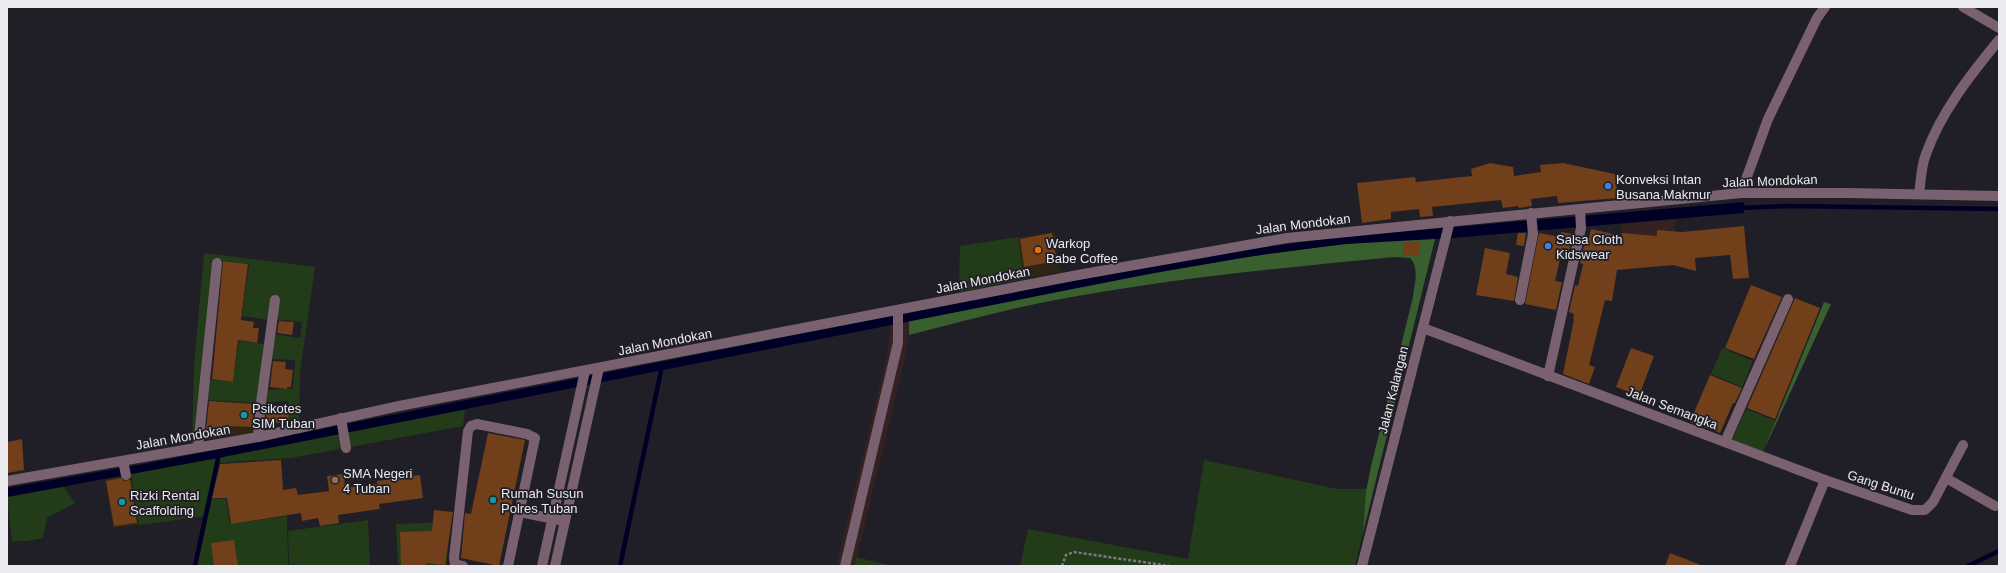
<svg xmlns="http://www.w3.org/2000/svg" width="2006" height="573" font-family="Arial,sans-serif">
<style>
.commercial{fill:#2e2515}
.industrial{fill:#342121}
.green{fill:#223c1a;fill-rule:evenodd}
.forest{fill:#3a5f2f}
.water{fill:#000027}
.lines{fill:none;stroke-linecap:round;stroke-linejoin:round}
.stream{stroke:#000027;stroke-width:4.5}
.building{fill:#713f1a}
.path{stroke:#7b7a80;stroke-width:2.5;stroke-dasharray:3 2;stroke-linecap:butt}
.minor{stroke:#7a6170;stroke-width:10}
.shop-dot{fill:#3f7fe0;stroke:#201e26;stroke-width:1.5}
.food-dot{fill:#e8710a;stroke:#201e26;stroke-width:1.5}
.culture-dot{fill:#0f9aa8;stroke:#201e26;stroke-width:1.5}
.education-dot{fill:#8d6e63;stroke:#201e26;stroke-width:1.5}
.labels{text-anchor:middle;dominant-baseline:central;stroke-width:3.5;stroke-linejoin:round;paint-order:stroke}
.poi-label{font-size:13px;fill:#ebeaef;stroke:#201e26;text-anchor:start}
.street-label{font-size:13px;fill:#ebeaef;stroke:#201e26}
</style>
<rect width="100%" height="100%" fill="#201e26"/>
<g class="commercial">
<path d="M1055,232l6,40 -37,7 -6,-42z"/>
<path d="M231,402l27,1 -2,29 -27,5z"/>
<path d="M131,474l8,51 -26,3 -8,-49z"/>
</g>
<g class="industrial">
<path d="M1676,219l-4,46 -54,5 4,-46z"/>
<path d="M909,320l-1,19 -2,15 -49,203 35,9h-56l52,-215 2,-27z"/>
</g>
<g class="green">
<path d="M1018,237l6,42 -65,13 1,-46z"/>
<path d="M204,253l111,14 -15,106 -1,50 -9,2 -2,-24 -25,2 -57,-3 -5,42 -9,2 2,-77zM220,260l29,4 -7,52 27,4 -4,24 -26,-3 -6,41 -25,-3zM276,319l26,3 -2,16 -27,-4zM271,359l24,1 -2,28 -27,2z"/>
<path d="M1722,348l31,13 -11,26 -31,-13z"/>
<path d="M1746,409l30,12 -13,31 -31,-12z"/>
<path d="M465,410l-2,16 -172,32 -74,5 -7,35 16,1 4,25 57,-8 1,50h-92l10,-50 -67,9 -8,-51z"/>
<path d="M1204,460l133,29h30l-4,44 -8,33h-335l8,-37 160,30z"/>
<path d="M64,487l11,16 -28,15 -4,20 -16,3h-15l-5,-44z"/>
<path d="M368,520l2,46h-81l-1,-35z"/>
<path d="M451,522l-5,44h-48l-2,-42z"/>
<path d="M856,557l36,9h-38z"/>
</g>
<g class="forest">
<path d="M1435,239l-72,294 3,-41 5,-26 42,-169c1,-12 7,-29 -3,-39l-16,-1c-115,11 -230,22 -344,44 -47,9 -94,22 -141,34v-15c95,-19 190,-38 286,-54 79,-14 159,-26 240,-27z"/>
<path d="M1824,302l7,2 -68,148z"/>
</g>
<path class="water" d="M1744,202v11l-292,25 -107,6 -92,12 -99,17 -936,185 -211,39v-9l142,-25 838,-166 230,-43 121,-17z"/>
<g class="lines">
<g class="stream">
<path d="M1739,208l50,-2 210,3"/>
<path d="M195,566l24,-112"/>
<path d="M620,566l42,-200"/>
<path d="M1968,566l31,-15"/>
</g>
</g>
<g class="building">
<path d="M1490,163l23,4 1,9 27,-4 -1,-7 23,-2 52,11 3,24 -60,5 -1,-7 -26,3 1,7 -13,2 -1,-2 -15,2 -2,-8 -69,7 1,9 -13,1 -1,-8 -28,3v7l-29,4 -5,-40 58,-6 1,5 56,-6 -1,-7z"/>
<path d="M1744,226l5,52 -16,1 -3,-24 -35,3 1,13 -23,-6 -56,5 -5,31 -7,-1 -16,65 6,2 -6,17 -26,-10 11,-55h-1l1,-5 -5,-2 6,-27 3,1 5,-22 -3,-1 6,-26 3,1 2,-9 31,7v-3l35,3v-6l25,2z"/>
<path d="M1561,232l12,2 -6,26 -7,-1 -5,22 7,1 -6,28 -31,-6 14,-71 21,4z"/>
<path d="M1052,233l5,28 -33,6 -4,-28z"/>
<path d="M1518,233h8l-2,13 -8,-1z"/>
<rect x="1403" y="242" width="17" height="14"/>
<path d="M1485,248l25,5 -4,21 12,3 -4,24 -38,-6z"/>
<path d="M223,261l25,3 -7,56 13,2 -1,6h6l-2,15 -19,-3 -5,42 -21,-3z"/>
<path d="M1751,285l31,12 -28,62 -29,-11z"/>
<path d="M1795,298l25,10 -45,111 -28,-11z"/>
<path d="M279,321l15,1 -2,13 -15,-2z"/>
<path d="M1631,348l23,8 -15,40 -23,-9z"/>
<path d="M273,361l13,1 -1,7 8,1 -2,17h-4v2l-17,-2z"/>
<path d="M1710,375l32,13 -7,15h-2l-13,30 -30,-11z"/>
<path d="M209,401l45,3 -2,23 -23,-1 -1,9 -23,4z"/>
<path d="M267,405l21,1 1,17h-15v4l-9,1z"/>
<path d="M488,433l37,7 -26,126 -38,-8 4,-45 6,1z"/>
<path d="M22,439l2,31 -17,3v-31z"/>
<path d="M281,460l2,30 13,-2 2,7 31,-4 -2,-15 17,-2 1,14 32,-4v-3l43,-6 3,23 -44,6 1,5 -42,6 1,8 -19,3 -2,-8 -16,3 -1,-8 -70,11 -4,-26h-15l8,-34z"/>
<path d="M121,478l3,3 6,-1 7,43 -23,3 -8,-45z"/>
<path d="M434,510l19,2 -8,53 -19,-2v3h-25l-1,-34 32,-1z"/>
<path d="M234,540l4,26h-24l-3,-23z"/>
<path d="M1670,553l31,12v1h-36z"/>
</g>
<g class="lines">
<path class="path" d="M1062,566l4,-11 8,-3 96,14"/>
<g class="minor">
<path d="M1963,7l36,21"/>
<path d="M1741,193l27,-74 49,-101 8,-11"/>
<path d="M1919,194c2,-13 2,-28 7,-40 15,-42 45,-80 73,-114"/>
<path d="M1520,300l13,-66 -2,-21"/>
<path d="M1423,328l402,152 -35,86"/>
<path d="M1548,376l33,-148 -1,-19"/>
<path d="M341,418l5,30"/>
<path d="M258,437l3,-34 14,-103"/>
<path d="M1725,442l63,-143"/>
<path d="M198,447l19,-184"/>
<path d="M123,461l3,14"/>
<path d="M1946,478l49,28"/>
<path d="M1825,480l87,30h13l8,-8 30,-57"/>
<path d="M7,481l251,-44 141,-31 679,-131 209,-37 454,-45h106l152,3"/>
<path d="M520,512l39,8"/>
<path d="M463,566l-8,-2 -1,-6 14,-127 3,-5 6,-2 50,10 8,4 -27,128"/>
<path d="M542,566l43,-195"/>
<path d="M555,566l44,-198"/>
<path d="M845,566l53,-223v-33"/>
<path d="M1362,566l88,-345"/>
</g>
</g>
<g class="shop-dot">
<circle cx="1608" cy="186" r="4"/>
<circle cx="1548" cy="246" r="4"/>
</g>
<circle class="food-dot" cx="1038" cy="250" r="4"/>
<g class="culture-dot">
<circle cx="244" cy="415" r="4"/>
<circle cx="493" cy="500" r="4"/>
<circle cx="122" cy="502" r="4"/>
</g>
<circle class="education-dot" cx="335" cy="480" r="4"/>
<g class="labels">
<g class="poi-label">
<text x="1616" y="179">Konveksi Intan<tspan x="1616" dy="15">Busana Makmur</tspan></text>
<text x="1556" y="239">Salsa Cloth<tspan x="1556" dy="15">Kidswear</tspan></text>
<text x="1046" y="243">Warkop<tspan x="1046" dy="15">Babe Coffee</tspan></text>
<text x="252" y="408">Psikotes<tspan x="252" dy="15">SIM Tuban</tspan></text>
<text x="343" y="473">SMA Negeri<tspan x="343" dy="15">4 Tuban</tspan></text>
<text x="501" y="493">Rumah Susun<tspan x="501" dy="15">Polres Tuban</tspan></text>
<text x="130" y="495">Rizki Rental<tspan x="130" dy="15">Scaffolding</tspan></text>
</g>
<g class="street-label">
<text transform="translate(1770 181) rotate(-2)">Jalan Mondokan</text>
<text transform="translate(1303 224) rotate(-7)">Jalan Mondokan</text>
<text transform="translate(983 280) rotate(-11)">Jalan Mondokan</text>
<text transform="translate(665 342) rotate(-11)">Jalan Mondokan</text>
<text transform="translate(1393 390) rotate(-76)">Jalan Kalangan</text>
<text transform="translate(1672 408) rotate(21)">Jalan Semangka</text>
<text transform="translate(183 437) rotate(-10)">Jalan Mondokan</text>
<text transform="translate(1881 485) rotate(18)">Gang Buntu</text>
</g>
</g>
<rect width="2006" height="573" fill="none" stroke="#ebeaef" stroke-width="16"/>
</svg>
